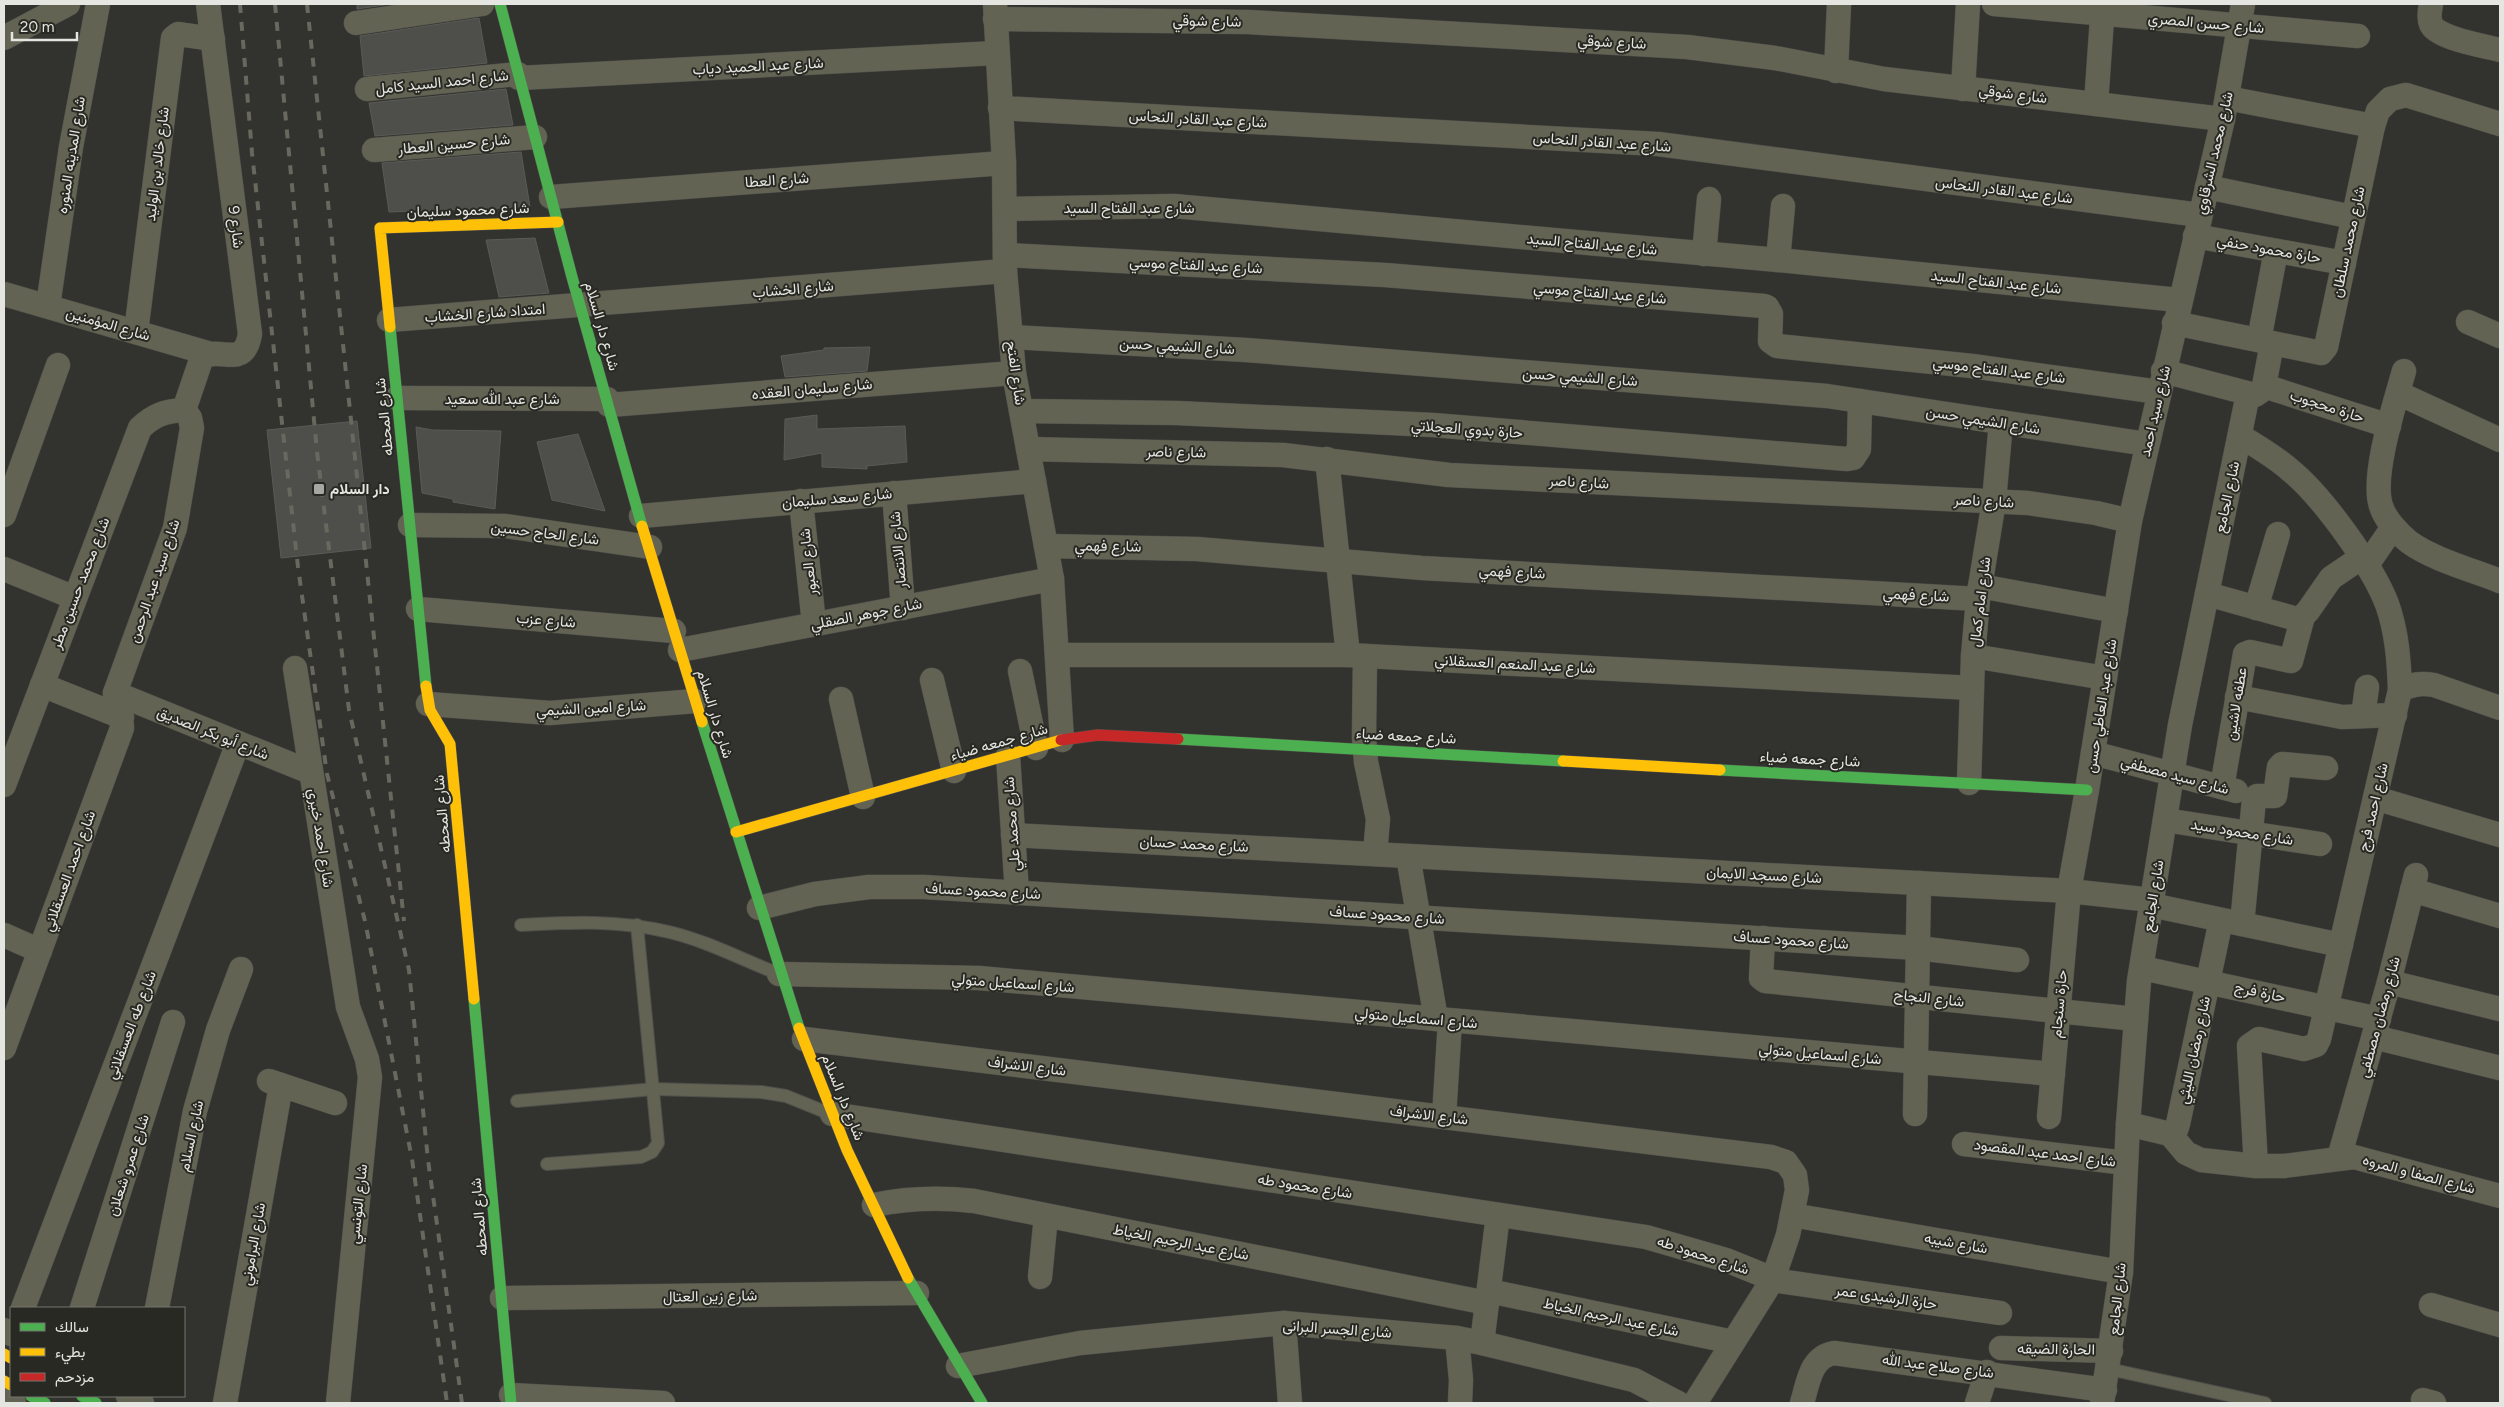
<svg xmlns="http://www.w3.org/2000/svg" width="2504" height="1407" font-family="Figtree,Vazirmatn,sans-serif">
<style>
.building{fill:#4e4e4b;stroke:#5a5a56}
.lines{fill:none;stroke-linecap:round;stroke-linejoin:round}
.lane-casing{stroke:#4e4e4b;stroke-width:14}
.street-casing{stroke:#4e4e4b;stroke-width:25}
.fast-casing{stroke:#4e4e4b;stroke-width:12}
.slow-casing{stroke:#4e4e4b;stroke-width:12}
.jam-casing{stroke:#4e4e4b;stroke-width:12}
.lane{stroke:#636353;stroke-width:12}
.street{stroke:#636353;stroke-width:24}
.fast{stroke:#4caf50;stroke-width:11}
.slow{stroke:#ffc107;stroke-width:11}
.jam{stroke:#c62828;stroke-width:11}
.rail{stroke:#69685e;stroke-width:4;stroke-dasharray:9 9;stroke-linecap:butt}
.poi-dot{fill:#a6a6a2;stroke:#292923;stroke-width:2}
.labels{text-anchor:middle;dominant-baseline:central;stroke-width:4;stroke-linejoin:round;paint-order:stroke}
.street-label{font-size:15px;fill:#e5e5e1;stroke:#292923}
.poi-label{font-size:15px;font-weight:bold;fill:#e5e5e1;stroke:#292923;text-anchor:start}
</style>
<rect width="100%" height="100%" fill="#32322e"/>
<g class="building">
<path d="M357,4h34l-34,5z"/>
<path d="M479,18l8,45 -123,13 -4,-40z"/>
<path d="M506,89l7,36 -138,11 -6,-33z"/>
<path d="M521,152l9,55 -141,5 -7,-49z"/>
<path d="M535,238l14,55 -50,4 -13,-57z"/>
<path d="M870,347l-3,24 -82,6 -4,-21 43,-6v-2z"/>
<path d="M817,415v14l88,-3 2,36 -40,4v3l-45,-2v-14l-38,7 1,-41z"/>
<path d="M357,421l14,127 -90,10 -14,-128z"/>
<path d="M416,427l16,3 69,1 -6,78 -42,-7v-3l-31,-6z"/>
<path d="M578,434l27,77 -53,-11 -15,-58z"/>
</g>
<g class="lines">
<g class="lane-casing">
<g id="lane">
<path d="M521,925c51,-3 97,-5 148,7 38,9 74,28 110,42"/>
<path d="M517,1101l137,-12 107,3 25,4 42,17"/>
<path d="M547,1164l94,-7 11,-5 6,-9 -21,-218"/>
<path d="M2109,1369l156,34"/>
</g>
</g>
<g class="street-casing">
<g id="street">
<path d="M995,4l9,159 1,108 9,102 38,206 10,161"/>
<path d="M1994,4l364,32"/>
<path d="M2431,4c-1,6 -3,13 0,20 5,14 54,22 69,26"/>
<path d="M995,19l253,3 439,25 88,11 109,21 339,40"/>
<path d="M356,23l126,-19"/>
<path d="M4,38l64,-34"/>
<path d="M1836,71l3,-67"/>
<path d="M519,78l477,-25"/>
<path d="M367,89l151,-15"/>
<path d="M1963,89l5,-85"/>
<path d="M2227,98l146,28"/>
<path d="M2096,104l7,-100"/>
<path d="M1000,108l658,36 542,71"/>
<path d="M374,150l161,-13"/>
<path d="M2207,187l146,30"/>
<path d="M551,197l453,-34"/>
<path d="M1005,209l169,-3 604,54 401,40"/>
<path d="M2195,236l149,27"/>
<path d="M1704,254l5,-55"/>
<path d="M1005,255l380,20 379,31 3,1 4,7 -1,27 7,5 195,20 187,26"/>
<path d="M1778,260l5,-54"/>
<path d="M4,294l207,60"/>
<path d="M48,306l23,-159 27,-143"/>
<path d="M389,320l616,-49"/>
<path d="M2468,322l32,14"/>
<path d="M2174,323l147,30 5,-6 47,-221 5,-15 12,-12 16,-4 94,29"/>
<path d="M136,332l37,-294 5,-4 35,5"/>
<path d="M1011,337l235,13 581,46 320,48"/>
<path d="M2259,340l17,-89"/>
<path d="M2163,371l92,24 6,-4 3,-5 8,-43"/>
<path d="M2404,371c-9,32 -33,105 -23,135 4,13 17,27 28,36 23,17 63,28 91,39"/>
<path d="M2264,386l125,40"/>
<path d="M2398,393l102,47"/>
<path d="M397,398l210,1"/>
<path d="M609,405l405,-32"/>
<path d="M184,410l18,-53c19,-11 42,13 48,-23l-42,-330"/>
<path d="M1021,411l156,2 256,12 414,34 6,-1 6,-9 1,-48"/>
<path d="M2240,436c17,10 34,20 50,34 32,26 82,95 97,134 10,28 12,57 13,86l-81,349 -3,6 -12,4 -45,-10 -10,7 7,120"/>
<path d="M1028,449l255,6 166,20 579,28 68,10 34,8"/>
<path d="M1327,459l21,196"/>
<path d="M894,493l9,115"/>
<path d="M801,501l13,123"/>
<path d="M4,515l54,-150"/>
<path d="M641,516l393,-35"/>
<path d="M410,525l96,1 144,21"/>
<path d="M1046,546l151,3 225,19 556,31"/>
<path d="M2367,565l26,-38"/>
<path d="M4,569l71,29"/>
<path d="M1980,586l136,25"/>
<path d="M2207,594l90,25 6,-3 5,-5 23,-33 31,-21"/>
<path d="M2256,608l22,-74"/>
<path d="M418,609l256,22"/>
<path d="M680,650l372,-71"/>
<path d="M1058,655h290l624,33"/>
<path d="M1365,656l-1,81 2,25 12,57 -3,35"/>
<path d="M1973,656l132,22"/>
<path d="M295,668l53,339 19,52 3,18 -32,326"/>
<path d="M1020,671l16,77"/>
<path d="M932,680l22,91"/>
<path d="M42,685l80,32"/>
<path d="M2400,690c12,-6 21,-7 34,-5l66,23"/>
<path d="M115,693l195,79"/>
<path d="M2237,697l105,20 53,-2"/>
<path d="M841,699l22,98"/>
<path d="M428,704l122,9 145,-12"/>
<path d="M2363,716l4,-29"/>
<path d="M2093,753l143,38"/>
<path d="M1008,756l9,137"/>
<path d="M1969,783l4,-127 5,-57 16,-98 7,-79"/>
<path d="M4,785l136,-357c14,-13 25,-17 44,-18"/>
<path d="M2222,787l23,-133 5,-2 41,9 12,-45"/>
<path d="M2375,798l125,37"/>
<path d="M2165,820l155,24"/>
<path d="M1013,835l1056,56 83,9"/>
<path d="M1408,856l28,163"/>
<path d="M2412,890l88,26"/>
<path d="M2151,905l190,40"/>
<path d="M759,908l56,-14 54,-7h55l994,61 99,12"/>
<path d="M2242,924l12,-125 3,-3h18l4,-29 3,-3 44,4"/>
<path d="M4,935l36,16"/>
<path d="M1763,938l-2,40 4,3 371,38"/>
<path d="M2142,968l237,51"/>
<path d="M779,974l200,4 1074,96"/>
<path d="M2389,982l111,27"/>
<path d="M2374,1037l126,31"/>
<path d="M804,1039l967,118 15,5 9,13 2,15 -9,45 -15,44 -78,124"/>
<path d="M4,1048l118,-320c0,-12 -6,-22 -7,-35l60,-165 17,-100 -2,-10 -6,-8"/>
<path d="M269,1081l66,22"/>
<path d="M832,1114l814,123 80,23 47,19"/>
<path d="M1915,1114l4,-231"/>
<path d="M1444,1117l6,-96"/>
<path d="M2049,1117l20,-226 18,-101 43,-269 93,-402 20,-115"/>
<path d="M2128,1124l42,10 6,-4 2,-6 43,-204"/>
<path d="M2170,1134l16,19 15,7 55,6h28l70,-9 146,39"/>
<path d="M1964,1144l162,19"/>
<path d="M2339,1158l50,-176 27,-107"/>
<path d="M874,1205c34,-7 65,-8 100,-4l513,102"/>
<path d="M1792,1215l329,57"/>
<path d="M1040,1277l6,-61"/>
<path d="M1772,1280l228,33"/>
<path d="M1489,1291l244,51"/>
<path d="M502,1298l415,-5"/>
<path d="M2431,1305l69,20"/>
<path d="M23,1308l215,-565"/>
<path d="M82,1308l91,-286"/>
<path d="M157,1308l38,-197 23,-81 23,-61"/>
<path d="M1284,1323l6,80"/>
<path d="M4,1330l7,4"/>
<path d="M1457,1338l4,42 -1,23"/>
<path d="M1482,1343l16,-128"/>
<path d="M2001,1348l110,3"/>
<path d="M958,1366l122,-23 204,-20 173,15 25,5 152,37 44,23"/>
<path d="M511,1395l152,8"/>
<path d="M128,1396l14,7"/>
<path d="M4,1398l10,5"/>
<path d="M2423,1400l11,3"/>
<path d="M225,1403l56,-318"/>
<path d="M1802,1403c6,-19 8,-46 32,-50l271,37"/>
<path d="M1977,1403l10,-31"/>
<path d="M2102,1403l19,-131 7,-148 11,-143 41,-256 68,-331"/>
</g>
</g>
<g class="fast-casing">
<g id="fast">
<path d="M500,4l72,273 70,249"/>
<path d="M390,327l36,359"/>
<path d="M702,722l97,306"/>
<path d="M1178,739l385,22"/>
<path d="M1720,770l367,20"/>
<path d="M474,999l37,404"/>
<path d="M908,1278l74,125"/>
<path d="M31,1396l14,7"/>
<path d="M82,1396l14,7"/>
</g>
</g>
<g class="slow-casing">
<g id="slow">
<path d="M390,327l-10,-99 178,-6"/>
<path d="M642,526l60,196"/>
<path d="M426,686l4,24 20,34 24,255"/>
<path d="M1563,761l157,9"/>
<path d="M736,832l325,-92"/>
<path d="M799,1028l48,122 61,128"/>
<path d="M4,1354l7,4"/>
<path d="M4,1381l7,4"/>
</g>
</g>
<g class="jam-casing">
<path id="jam" d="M1061,740l37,-5 80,4"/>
</g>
<use href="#lane" class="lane"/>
<use href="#street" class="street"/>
<use href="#fast" class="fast"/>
<use href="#slow" class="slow"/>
<use href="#jam" class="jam"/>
<g class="rail">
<path d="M240,4l12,149 46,414 29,207 38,147 47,238 35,244"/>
<path d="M275,4l42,448 32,258 60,260 19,190 34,243"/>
<path d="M307,4l97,917"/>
</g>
</g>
<rect class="poi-dot" x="313" y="483" width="12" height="12" rx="2.5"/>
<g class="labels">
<g class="street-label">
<text transform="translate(1207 21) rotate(1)">شارع شوقي</text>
<text transform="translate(2206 23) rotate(5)">شارع حسن المصري</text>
<text transform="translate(1612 42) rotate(3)">شارع شوقي</text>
<text transform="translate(758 66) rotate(-3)">شارع عبد الحميد دياب</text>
<text transform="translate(442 82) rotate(-6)">شارع احمد السيد كامل</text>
<text transform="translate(2013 94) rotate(7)">شارع شوقي</text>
<text transform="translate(1198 119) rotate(3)">شارع عبد القادر النحاس</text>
<text transform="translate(1602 142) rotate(4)">شارع عبد القادر النحاس</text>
<text transform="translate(454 144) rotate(-5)">شارع حسين العطار</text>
<text transform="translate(2214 153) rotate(-77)">شارع محمد الشرقاوي</text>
<text transform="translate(71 155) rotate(-81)">شارع المدينه المنوره</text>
<text transform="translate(157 164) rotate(-83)">شارع خالد بن الوليد</text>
<text transform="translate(777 180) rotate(-4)">شارع العطا</text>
<text transform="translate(2004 190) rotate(7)">شارع عبد القادر النحاس</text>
<text x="1129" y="208">شارع عبد الفتاح السيد</text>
<text transform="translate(468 210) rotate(-2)">شارع محمود سليمان</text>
<text transform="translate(236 227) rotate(83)">شارع 9</text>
<text transform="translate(2348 242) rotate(-78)">شارع محمد سلطان</text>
<text transform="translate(1592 244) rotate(5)">شارع عبد الفتاح السيد</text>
<text transform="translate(2269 249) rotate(10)">حارة محمود حنفي</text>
<text transform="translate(1196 265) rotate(3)">شارع عبد الفتاح موسي</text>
<text transform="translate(1996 282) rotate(6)">شارع عبد الفتاح السيد</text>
<text transform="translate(793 289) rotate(-5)">شارع الخشاب</text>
<text transform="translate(1600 293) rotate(5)">شارع عبد الفتاح موسي</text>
<text transform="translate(485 313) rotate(-4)">امتداد شارع الخشاب</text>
<text transform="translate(108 324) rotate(16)">شارع المؤمنين</text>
<text transform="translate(602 326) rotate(74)">شارع دار السلام</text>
<text transform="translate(1177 346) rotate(3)">شارع الشيمي حسن</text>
<text transform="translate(1999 370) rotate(7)">شارع عبد الفتاح موسي</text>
<text transform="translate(1016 373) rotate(82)">شارع الفتح</text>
<text transform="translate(1580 377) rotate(4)">شارع الشيمي حسن</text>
<text transform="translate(812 389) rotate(-5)">شارع سليمان العقده</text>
<text x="502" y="399">شارع عبد الله سعيد</text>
<text transform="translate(2327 406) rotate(18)">حارة محجوب</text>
<text transform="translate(2155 411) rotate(-77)">شارع سيد احمد</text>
<text transform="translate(384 417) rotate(-96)">شارع المحطه</text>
<text transform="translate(1983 420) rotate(9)">شارع الشيمي حسن</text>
<text transform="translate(1467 429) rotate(4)">حارة بدوي العجلاتي</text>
<text transform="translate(1176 452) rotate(1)">شارع ناصر</text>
<text transform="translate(1579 482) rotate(3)">شارع ناصر</text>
<text transform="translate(2227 497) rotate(-78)">شارع الجامع</text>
<text transform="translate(837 498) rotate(-5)">شارع سعد سليمان</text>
<text transform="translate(1984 501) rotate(3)">شارع ناصر</text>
<text transform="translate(545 533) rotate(7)">شارع الحاج حسين</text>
<text transform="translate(1108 546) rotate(1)">شارع فهمي</text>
<text transform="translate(898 550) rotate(-95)">شارع الانتصار</text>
<text transform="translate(808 562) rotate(-96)">شارع العبور</text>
<text transform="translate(1512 572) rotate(3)">شارع فهمي</text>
<text transform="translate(154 581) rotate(-71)">شارع سيد عبد الرحمن</text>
<text transform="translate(80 583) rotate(-69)">شارع محمد حسين مطر</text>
<text transform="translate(1916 595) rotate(3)">شارع فهمي</text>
<text transform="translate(1980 602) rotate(-83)">شارع امام كمال</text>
<text transform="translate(866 614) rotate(-11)">شارع جوهر الصقلي</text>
<text transform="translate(546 620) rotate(5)">شارع عزب</text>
<text transform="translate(1515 664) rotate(3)">شارع عبد المنعم العسقلاني</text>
<text transform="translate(2236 704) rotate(-81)">عطفه لاشين</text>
<text transform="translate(2101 706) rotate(-81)">شارع عبد العاطي حسن</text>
<text transform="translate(591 708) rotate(-3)">شارع امين الشيمي</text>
<text transform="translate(715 714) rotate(73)">شارع دار السلام</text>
<text transform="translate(213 733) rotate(22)">شارع أبو بكر الصديق</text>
<text transform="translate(1406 736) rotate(3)">شارع جمعه ضياء</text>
<text transform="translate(999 742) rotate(-16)">شارع جمعه ضياء</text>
<text transform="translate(1810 759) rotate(3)">شارع جمعه ضياء</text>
<text transform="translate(2175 775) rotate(15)">شارع سيد مصطفي</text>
<text transform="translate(2373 807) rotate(-77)">شارع احمد فرج</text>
<text transform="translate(442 814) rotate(-95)">شارع المحطه</text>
<text transform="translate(1012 824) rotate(-94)">شارع محمد علي</text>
<text transform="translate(2242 832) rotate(9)">شارع محمود سيد</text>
<text transform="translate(321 838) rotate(81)">شارع احمد خيري</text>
<text transform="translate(1194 844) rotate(3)">شارع محمد حسان</text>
<text transform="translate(69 871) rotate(-70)">شارع احمد العسقلاني</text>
<text transform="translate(1764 875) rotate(3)">شارع مسجد الايمان</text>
<text transform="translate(983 891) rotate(3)">شارع محمود عساف</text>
<text transform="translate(2153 896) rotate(-81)">شارع الجامع</text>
<text transform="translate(1387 915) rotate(4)">شارع محمود عساف</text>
<text transform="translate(1791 940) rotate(4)">شارع محمود عساف</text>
<text transform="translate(1013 983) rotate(4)">شارع اسماعيل متولي</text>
<text transform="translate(2260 992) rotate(12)">حارة فرج</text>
<text transform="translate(1929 998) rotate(6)">شارع النجاح</text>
<text transform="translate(2059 1004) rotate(-85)">حارة سنجام</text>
<text transform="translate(2379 1017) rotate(-75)">شارع رمضان مصطفي</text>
<text transform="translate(1416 1018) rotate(5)">شارع اسماعيل متولي</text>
<text transform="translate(131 1025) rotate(-69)">شارع طه العسقلاني</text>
<text transform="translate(2194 1050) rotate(-78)">شارع رمضان الليثي</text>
<text transform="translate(1820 1054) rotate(5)">شارع اسماعيل متولي</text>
<text transform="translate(1027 1066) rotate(7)">شارع الاشراف</text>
<text transform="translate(843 1097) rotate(68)">شارع دار السلام</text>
<text transform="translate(1429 1115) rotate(7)">شارع الاشراف</text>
<text transform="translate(191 1136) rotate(-78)">شارع السلام</text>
<text transform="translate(2045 1153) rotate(7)">شارع احمد عبد المقصود</text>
<text transform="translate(128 1165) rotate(-72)">شارع عمرو شعلان</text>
<text transform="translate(2419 1174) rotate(15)">شارع الصفا و المروه</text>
<text transform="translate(1305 1186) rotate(9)">شارع محمود طه</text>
<text transform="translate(358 1204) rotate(-84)">شارع التونسي</text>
<text transform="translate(479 1217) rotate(-95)">شارع المحطه</text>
<text transform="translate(1181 1242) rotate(11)">شارع عبد الرحيم الخياط</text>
<text transform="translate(1956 1243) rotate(10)">شارع شيبه</text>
<text transform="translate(253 1244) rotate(-80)">شارع البراموني</text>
<text transform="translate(1703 1255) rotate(18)">شارع محمود طه</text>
<text transform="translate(710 1296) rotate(-1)">شارع زين العتال</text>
<text transform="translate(1886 1297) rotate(8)">حارة الرشيدى عمر</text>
<text transform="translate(2117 1299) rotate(-84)">شارع الجامع</text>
<text transform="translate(1611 1317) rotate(12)">شارع عبد الرحيم الخياط</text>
<text transform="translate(1337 1329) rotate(4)">شارع الجسر البرانى</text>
<text transform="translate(2056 1349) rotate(1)">الحارة الضيقه</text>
<text transform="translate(1938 1366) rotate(7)">شارع صلاح عبد الله</text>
</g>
<g class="poi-label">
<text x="330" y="489">دار السلام</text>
</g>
</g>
<rect width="2504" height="1407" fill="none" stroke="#e5e5e1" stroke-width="10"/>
<rect x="10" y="1307" width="175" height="90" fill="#292923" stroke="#74746f"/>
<rect x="20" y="1323" width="25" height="8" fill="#4caf50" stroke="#74746f"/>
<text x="55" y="1332" font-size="15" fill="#e5e5e1">سالك</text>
<rect x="20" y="1348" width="25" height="8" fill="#ffc107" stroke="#74746f"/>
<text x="55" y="1357" font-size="15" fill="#e5e5e1">بطيء</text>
<rect x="20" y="1373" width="25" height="8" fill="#c62828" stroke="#74746f"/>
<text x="55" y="1382" font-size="15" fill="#e5e5e1">مزدحم</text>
<path d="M12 32v8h65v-8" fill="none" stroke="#e5e5e1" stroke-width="2.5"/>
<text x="20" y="32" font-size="15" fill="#e5e5e1" stroke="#292923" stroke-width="4" paint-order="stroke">20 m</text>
</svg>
